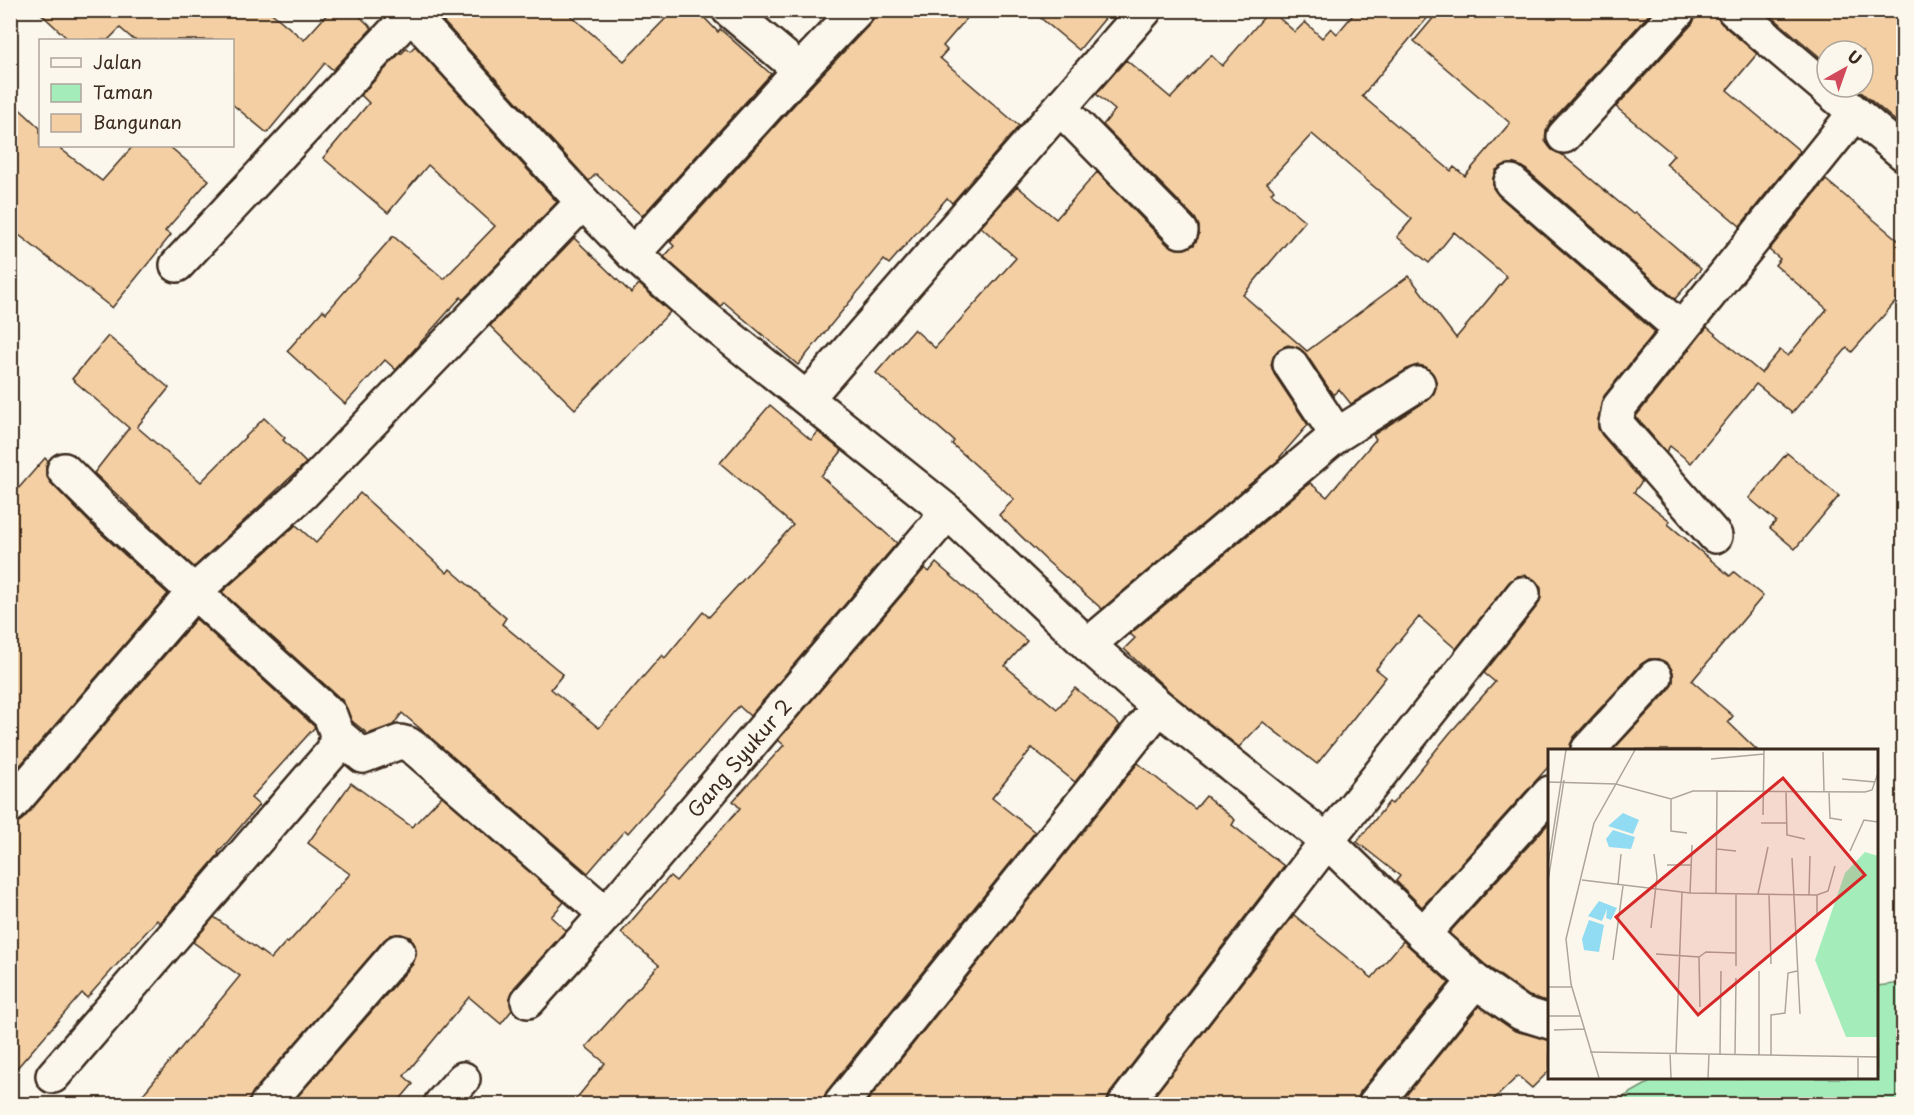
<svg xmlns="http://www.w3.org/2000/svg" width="1914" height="1115" font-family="'Playpen Sans',sans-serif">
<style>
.green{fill:#a4edbb;stroke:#708c6c;stroke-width:1.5}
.building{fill:#f3cfa3;stroke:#3b2a1e;stroke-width:1.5;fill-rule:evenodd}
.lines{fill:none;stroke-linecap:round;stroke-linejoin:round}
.minor-casing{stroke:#3b2a1e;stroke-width:38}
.minor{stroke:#fbf7ec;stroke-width:33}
.labels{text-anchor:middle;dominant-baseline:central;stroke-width:4.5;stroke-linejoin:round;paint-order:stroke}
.street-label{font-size:20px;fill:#3b2a1e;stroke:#fbf7ec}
.inset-road{fill:none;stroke:#aea59a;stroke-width:1.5}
.view{fill:#d62828;fill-opacity:0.15;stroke:#d62828;stroke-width:3}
.inset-edge{fill:none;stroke:#3b2a1e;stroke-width:3}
</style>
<rect width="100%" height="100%" fill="#fbf7ec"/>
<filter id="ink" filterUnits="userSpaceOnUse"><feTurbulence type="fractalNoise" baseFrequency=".0167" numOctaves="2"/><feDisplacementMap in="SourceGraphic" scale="12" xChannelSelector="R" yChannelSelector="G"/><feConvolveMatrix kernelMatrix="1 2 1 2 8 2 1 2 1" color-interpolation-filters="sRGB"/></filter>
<g filter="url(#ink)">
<path class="green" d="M1903,983v121h-292l46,-26h219l1,-92z"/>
<g class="building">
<path d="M37,10h231l36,30 27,-30h22l19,18 -39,42 -8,-7 -58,70 -35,-29v-64h-98l-14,-12 -12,12h-39z"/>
<path d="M452,10h112l60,51 50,-51h23l21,22 2,-3 51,45 -129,142 -46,-42 -7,7 -147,-161z"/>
<path d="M875,10h99l-31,36 4,4 -7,8 79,68 -67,77 -5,-5 -58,66 -5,-4 -86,105 -74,-63 -3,4 -7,-5 -50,-44 10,-11 -4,-4 144,-159 57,-60 4,-8z"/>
<path d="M1031,10h81l-33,40z"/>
<path d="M1270,10l25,22 10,-10 17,16 9,-10 6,6 20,-24h77l-72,86 89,75 3,-4 11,9 45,-53 -96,-82 26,-31h213l-103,113 -4,8 -1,10 7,9 9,4 72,60 2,-2 66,57 -26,30 -152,-132 -9,-3 -10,1 -8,5 -3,8v10l6,8 156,136 -51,64 -6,24v8l4,7 40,46 -8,11 36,29 -2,3 62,52 4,-4 29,24 -71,85 41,35 -5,6 29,28h-144l56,-60 4,-8v-10l-5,-8 -10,-5h-9l-8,5 -67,73 -4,8v5h-20v15l-128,142 -26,-26 4,-5 -43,-34 32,-40 3,2 57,-70 46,-52 -11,-9 54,-68 3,-8v-9l-6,-8 -10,-5 -8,1 -8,6 -53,67 -37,-32 -43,52 10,8 -69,87 -54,-42 -24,25 -68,-54 -47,-44 11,-11 -5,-4 180,-151 17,14 49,-58 -3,-4 55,-35 6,-7 3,-9 -4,-10 -7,-7 -8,-2 -9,3 -58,36 -12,-15 -6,6 -27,-41 -7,-6 -11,-3 -9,4 -5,6 -3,10 3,9 34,51 -28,32 1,1 -179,151 -54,-47 -49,-47 15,-16 -62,-55 2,-3 -78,-68 38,-44 21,19 81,-90 -35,-31 36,-41 39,33 41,-47 71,73 9,4h8l9,-4 5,-10v-9l-4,-8 -92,-93 12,-15 -19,-16 30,-34 45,38 40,-43 11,11zM1312,134l100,85 -15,18 32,26 25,-31 53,45 -51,61 -47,-62 -102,75 -64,-56 62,-74 -34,-28 3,-3 -7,-7z"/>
<path d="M1697,10h19l1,7 5,7 35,30 -30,36 73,61 -60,75 -74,-62 8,-9 -58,-48 77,-84z"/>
<path d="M1764,10h140v118l-49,-41h8v-36h-36v12z"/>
<path d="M415,46l142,156 -94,98 -2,-3 -65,73 -11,-10 -40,44 -58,-53 36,-41 3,3 67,-77 51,43 51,-53 -67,-61 -40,48 -65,-55 46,-55 -8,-8 39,-42 1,1 6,-6 3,3z"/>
<path d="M10,100l30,28v18h17l45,35 31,-35h36l40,34 -44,51 6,4 -59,73 -102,-80z"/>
<path d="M1826,180l78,65v47l-52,60 -5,-4 -55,65 -36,-29 -65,79 -21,-17 -4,6 -30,-35 1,-2 70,-88 54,46 19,-23 8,6 39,-47 -52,-44 5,-6 -11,-9z"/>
<path d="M574,238l57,55 8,-9 31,28 -95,97 -85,-83z"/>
<path d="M108,336l61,52 -32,39 64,55 63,-64 21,20 -2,2 23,23 -112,104 -100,-94 35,-45 -57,-49z"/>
<path d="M770,405l41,35 7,-8 24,19 -21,25 76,67 -147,173 -11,-10 -111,127 -3,-3 -37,43 -186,-160 -9,12 -25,9 -16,-13 -9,-20 -121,-109 74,-67 20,18 44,-50 87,80 3,-4 56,49 -4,6 61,50 -12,15 48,39 63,-73 3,3 38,-46 6,5 84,-92 -73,-62z"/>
<path d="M1787,453l52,43 -44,53 -25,-21 6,-7 -27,-23z"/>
<path d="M45,458l3,3 -2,5v8l5,9 43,44 74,67 -158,183v-279z"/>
<path d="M936,563l91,78 -22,25 52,43 18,-21 45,37 -45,57 -43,-34 -40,50 43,34 -209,260 -3,12h-251l33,-41 -19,-16 73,-82 -38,-32 49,-57 6,5 64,-73 -7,-7 51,-56 -6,-5 147,-172 4,4z"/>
<path d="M196,619l119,108 -64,71 8,7 -41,48 1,1 -59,69 -3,-3 -70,78 -5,-5 -72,83v-252l7,-1 7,-5z"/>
<path d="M1138,763l57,46 11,-13 29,24 -3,5 52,41 -174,227 -3,11h-242z"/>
<path d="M351,783l61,44 30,-31 122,106 -13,15 15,13 -52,58 -4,10 2,12 -11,14 -32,-27 -65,79 9,8 -17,20h-105l122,-140 3,-9 -1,-10 -5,-8 -9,-3 -10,1 -7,5 -131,152 -4,8v4h-114l105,-128 -47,-34 21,-25 57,42 15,-17 2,1 62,-69 -42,-31z"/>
<path d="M1550,822v180l-21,-6 -42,-30 -38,-33z"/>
<path d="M1294,915l78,63 31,-37 46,42 -89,109 -3,12h-209z"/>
<path d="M1479,1006l36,25 35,9v30l-18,18 -14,-12 -29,28h-90z"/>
</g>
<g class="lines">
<g class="minor-casing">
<g id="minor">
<path d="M407,10l176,192 50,52 69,61 246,197 140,133 71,62 168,134 96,93 52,47 46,32 29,9"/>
<path d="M729,10l71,60"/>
<path d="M1734,10l170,144"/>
<path d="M1061,109l120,122"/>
<path d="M1564,136l115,-126"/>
<path d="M1511,182l169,146"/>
<path d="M633,254l167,-184 57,-60"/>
<path d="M177,265l234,-251 5,-4"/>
<path d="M1290,364l47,71"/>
<path d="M807,398l338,-388"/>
<path d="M1715,536l-99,-113 3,-16 236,-294"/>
<path d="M1088,645l249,-210 81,-51"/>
<path d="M337,734l26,22 37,-14 8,2 10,7 188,163"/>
<path d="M1588,750l67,-73"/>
<path d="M10,806l185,-215 108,-98 280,-291"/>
<path d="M1423,934l127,-141"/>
<path id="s1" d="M528,1001l78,-87 342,-402"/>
<path d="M53,1076l281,-326 3,-16 -7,-19 -223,-202 -43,-43"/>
<path d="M267,1104l131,-152"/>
<path d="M441,1104l22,-25"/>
<path d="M841,1104l318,-397"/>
<path d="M1125,1104l202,-263 196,-247"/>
<path d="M1375,1104l100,-123"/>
</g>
</g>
<use href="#minor" class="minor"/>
</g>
</g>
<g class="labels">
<g class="street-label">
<text stroke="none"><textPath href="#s1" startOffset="322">Gang Syukur 2</textPath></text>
</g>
</g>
<g transform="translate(1548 749)">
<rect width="330" height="330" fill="#fbf7ec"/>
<path d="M317,103l13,4v181h-32l-31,-77 30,-87z" fill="#a4edbb"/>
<path d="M75,64l16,7 -6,14 -25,-8zM65,81l22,7 -4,12 -22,-2 -3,-8zM51,152l18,7 -6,12 -5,-2 1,-9 -5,12 -14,-5zM41,171l15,5 -5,27 -15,-2 -2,-11z" fill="#92dcf3"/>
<path class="inset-road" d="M275,3l1,40M163,10l53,-5M294,30l33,3M0,33l68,2 55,15 22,-8h24l148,1 7,-2 6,-17M238,43l1,43 18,4M281,43l1,26 12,2M123,50v32l16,2M215,66l1,-65M213,74h26M169,100l19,2M302,102l14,-31 14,2M244,109l8,156M0,116l18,-115M119,116h24M34,131l108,13 127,2 11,-4 7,-25M0,132l16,-101M70,136l3,-31M142,144l2,-48M168,144l1,-102M210,145l10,-47M221,145l2,70M261,146l1,-39M269,146v20M103,179l6,-51 -3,-23M108,205l43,3 1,50M151,208l7,-5 30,1M65,211l10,-74M188,217v-73M0,238h24M0,267h32M6,281l30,-1M42,303l288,5M122,304l1,25M128,304l6,-161M172,305l1,-83M187,305l1,-76M211,306v-84M223,306v-40l14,-2 3,-40 9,-2M310,308v21M51,329l-28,-94 -5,-45 28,-116 41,-73M160,329l1,-24"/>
<path class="view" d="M235,29l82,97 -167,140 -82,-98z"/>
<rect width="330" height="330" class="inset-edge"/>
</g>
<rect width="1914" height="1115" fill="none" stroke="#fbf7ec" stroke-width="36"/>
<rect x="18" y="18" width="1878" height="1079" fill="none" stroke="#3b2a1e" stroke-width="2" filter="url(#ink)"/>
<rect x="39" y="39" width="195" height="108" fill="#fbf7ec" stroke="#aea59a" stroke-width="1.5"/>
<rect x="51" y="58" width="30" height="9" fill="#fbf7ec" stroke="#aea59a" stroke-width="1.5"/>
<text x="93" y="69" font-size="18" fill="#3b2a1e">Jalan</text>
<rect x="51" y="84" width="30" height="18" fill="#a4edbb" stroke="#aea59a" stroke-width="1.5"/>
<text x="93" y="99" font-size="18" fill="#3b2a1e">Taman</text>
<rect x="51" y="114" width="30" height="18" fill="#f3cfa3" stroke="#aea59a" stroke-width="1.5"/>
<text x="93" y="129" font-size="18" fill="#3b2a1e">Bangunan</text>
<g transform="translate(1845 69) rotate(40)"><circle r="28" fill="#fbf7ec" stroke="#aea59a" stroke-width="1.5"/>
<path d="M0-4.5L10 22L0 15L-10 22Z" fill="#d1495b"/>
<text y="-9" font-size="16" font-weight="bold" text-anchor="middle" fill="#3b2a1e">U</text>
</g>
</svg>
